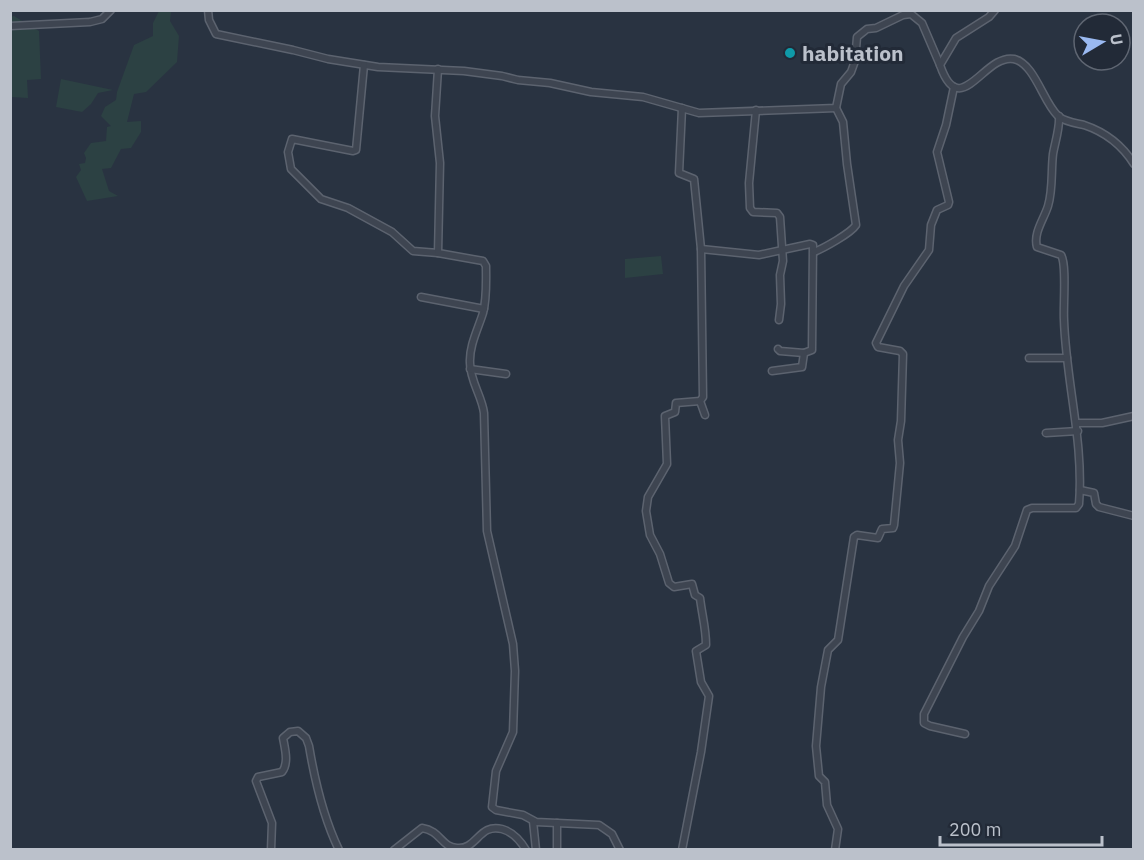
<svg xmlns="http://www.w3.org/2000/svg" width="1144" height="860" font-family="'IBM Plex Sans',sans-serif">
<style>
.green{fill:#2c4143}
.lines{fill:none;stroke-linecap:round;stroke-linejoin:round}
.minor-casing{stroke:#5c636f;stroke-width:9}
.minor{stroke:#3e4551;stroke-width:6}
.culture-dot{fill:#0f9aa8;stroke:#222a37;stroke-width:2}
.labels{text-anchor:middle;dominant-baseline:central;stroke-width:6;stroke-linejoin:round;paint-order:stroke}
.poi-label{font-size:21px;font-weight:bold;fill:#bbc1cb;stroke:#222a37;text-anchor:start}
</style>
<rect width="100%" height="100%" fill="#293341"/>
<g class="green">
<path d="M159,11h12l-1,10 9,15 -2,26 -31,30 -12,2 -7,28 14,-1v11l-10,16 -10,1 -10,19 -9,1 7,22 9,5 -31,5 -11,-24 5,-7 -2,-6 6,-1 1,-5 -2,-5 7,-10 15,-2 1,-14 4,-1 -10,-10 4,-9 11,-7 1,-8 17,-47 19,-9v-13z"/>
<path d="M14,16l25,15 2,48 -14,1 1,18 -17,-1 -1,-80z"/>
<path d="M61,79l52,11 -15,3 -7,11 -9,8 -26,-5z"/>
<path d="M661,256l2,18 -38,4v-19z"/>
</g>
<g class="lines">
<g class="minor-casing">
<g id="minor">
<path d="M208,10l1,10 7,14 77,16 35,9 50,8 86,4 38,5 16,4 32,3 41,9 52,5 56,16 137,-5 5,-24 10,-12 4,-11 2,-24 10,-8 9,-1 27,-13 8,-1 11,9 18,42"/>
<path d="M995,10l-6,7 -33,21 -16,27c20,58 44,-12 74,-6 21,5 29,43 44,57 7,6 17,7 26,9 21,7 38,20 50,39"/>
<path d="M10,26l80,-4 12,-3 9,-9"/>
<path d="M364,65l-8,85 -3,1 -61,-12 -4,13 3,17 30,30 27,9 44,24 21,19 25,2"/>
<path d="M438,69l-3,47 5,47 -2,90 45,8 3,5c0,15 1,32 -3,47 -5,16 -14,33 -13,50 0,18 12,33 14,50l3,118 26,113 2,27 -2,61 -17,39 -4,36 4,3 27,5 13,7 63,3 13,9 8,16"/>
<path d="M756,110l-7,73 1,25 3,4 24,1 3,4 3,44 -3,14 1,29 -2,16"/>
<path d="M701,249l58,6 51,-11 3,1 -1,105 -8,3 -2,14 -30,4"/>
<path d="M814,252c10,-4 37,-19 42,-27l-9,-61 -4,-42 -7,-14"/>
<path d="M421,297l63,12"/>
<path d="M778,349l2,2 24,2"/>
<path d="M1029,358h38"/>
<path d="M470,369l36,5"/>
<path d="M700,401l5,14"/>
<path d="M1076,423h26l32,-7"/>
<path d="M1046,433l32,-2"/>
<path d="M1080,490l14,3 2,11 3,3 35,9"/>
<path d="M965,734l-35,-8 -6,-3v-9l39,-77 16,-26 10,-25 26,-40 12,-36 5,-2h44l3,-4c5,-62 -13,-122 -15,-184 -1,-14 3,-56 -3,-65l-24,-8c-4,-14 7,-28 11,-41 5,-16 3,-35 5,-52 2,-12 7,-26 6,-38"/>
<path d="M533,821l3,29"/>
<path d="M271,850l1,-27 -16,-42 2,-4 24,-5c7,-9 3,-23 1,-34l7,-6 8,-1 8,7 3,8c6,36 14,71 30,104"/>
<path d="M394,850l28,-22c19,3 19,19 35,20 20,2 22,-25 45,-19 11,3 18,11 24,21"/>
<path d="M557,850v-27"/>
<path d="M682,850l19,-98 8,-56 -8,-14 -5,-31 10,-6c0,-17 -4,-30 -6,-47l-5,-3 -3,-11 -18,3 -5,-4 -9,-29 -10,-19 -4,-24 2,-14 19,-33 -2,-48 10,-4 1,-9 24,-2 3,-4 -2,-148 -7,-70 -15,-6 3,-65"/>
<path d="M835,850l3,-21 -11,-24 -2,-23 -6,-6 -3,-30 5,-59 7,-37 10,-10 16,-103 3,-2 21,3 4,-9 11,-1 1,-3 6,-62 -2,-23 3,-19 2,-67 -3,-3 -22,-4 -2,-4 28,-57 25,-36 2,-25 6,-15 11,-5 1,-3 -12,-50 9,-27 8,-38"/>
</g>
</g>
<use href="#minor" class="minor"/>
</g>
<circle class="culture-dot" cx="790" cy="53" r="6"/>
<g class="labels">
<g class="poi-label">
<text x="802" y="53">habitation</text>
</g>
</g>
<rect width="1144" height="860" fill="none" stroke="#bbc1cb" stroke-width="24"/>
<g transform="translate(1102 42) rotate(80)"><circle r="28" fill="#222a37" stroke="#5f6672" stroke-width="1.5"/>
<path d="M0-4.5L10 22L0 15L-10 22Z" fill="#9ab9f1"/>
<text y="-9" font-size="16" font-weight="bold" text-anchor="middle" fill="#bbc1cb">U</text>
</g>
<path d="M940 836v9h162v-9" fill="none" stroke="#bbc1cb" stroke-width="3"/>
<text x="949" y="836" font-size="18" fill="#bbc1cb" stroke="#222a37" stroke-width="4.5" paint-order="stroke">200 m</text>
</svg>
